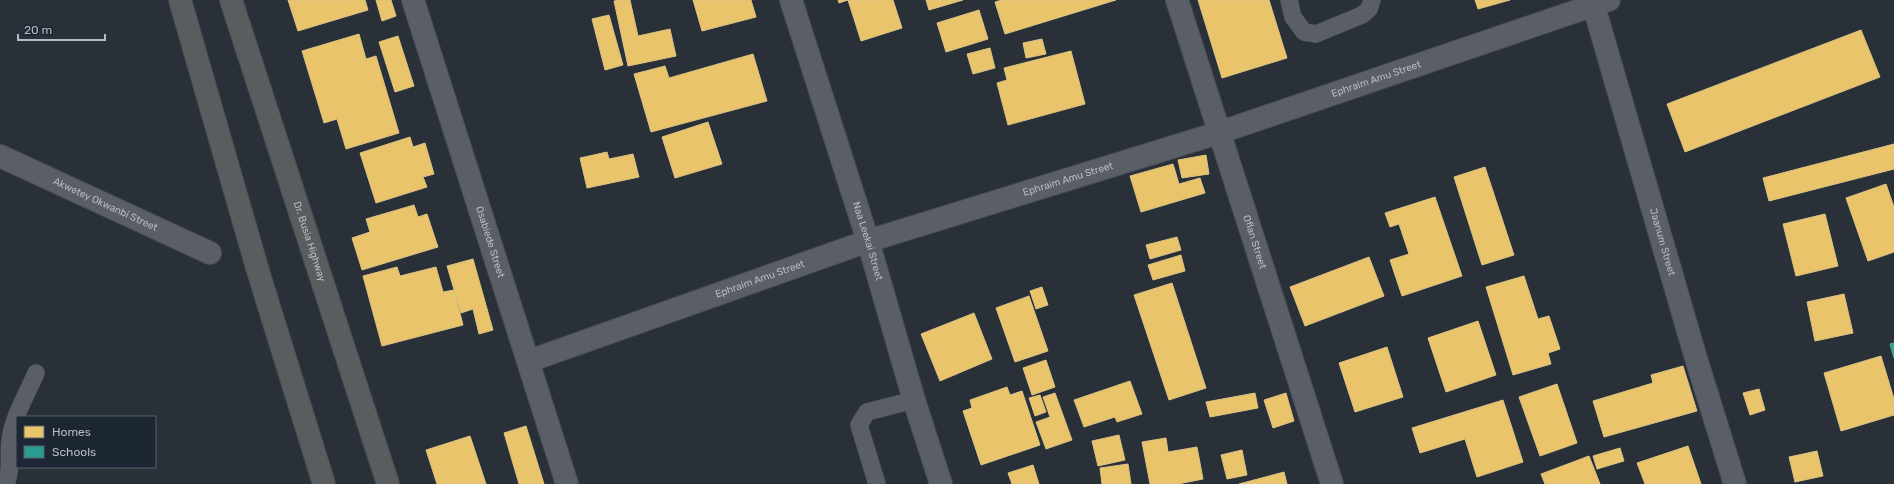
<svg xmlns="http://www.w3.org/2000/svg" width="1894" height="484" font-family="Rubik,sans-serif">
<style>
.homes{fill:#e9c46a;stroke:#d9c286}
.schools{fill:#2a9d8f;stroke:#53a6a0}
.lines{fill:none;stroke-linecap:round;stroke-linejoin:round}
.lane-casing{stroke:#484c53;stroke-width:18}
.street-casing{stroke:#484c53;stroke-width:24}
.highway-casing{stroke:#474c53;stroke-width:24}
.lane{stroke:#5a5e66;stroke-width:17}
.street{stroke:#5a5e66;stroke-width:22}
.highway{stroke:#5a5d60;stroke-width:22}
.labels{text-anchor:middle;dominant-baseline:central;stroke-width:4;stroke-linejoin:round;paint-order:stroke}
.street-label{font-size:10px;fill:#b4bcc9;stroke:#1d2633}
</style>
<rect width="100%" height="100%" fill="#2a3038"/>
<g class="homes">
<path d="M288,0h77l3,10 -70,21z"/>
<path d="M376,0h15l5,16 -14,5z"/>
<path d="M619,0h11l8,36 32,-7 6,27 -48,10 -14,-65z"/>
<path d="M693,0h58l5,17 -54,14z"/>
<path d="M838,0h55l9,28 -41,13 -13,-41 -9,3z"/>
<path d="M926,0h37l-34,10z"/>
<path d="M1002,0h114l-111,34 -10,-32z"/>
<path d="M1198,0h71l18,58 -65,20z"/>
<path d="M1475,0h35l-32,9z"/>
<path d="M979,10l9,29 -42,13 -9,-29z"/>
<path d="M609,15l14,50 -18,5 -13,-51z"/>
<path d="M1861,30l19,47 -195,75 -18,-48z"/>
<path d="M359,34l7,25 10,-3 23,77 -53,16 -9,-30 -13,4 -22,-72z"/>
<path d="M398,36l16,50 -19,6 -16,-50z"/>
<path d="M1042,39l4,15 -20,4 -3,-15z"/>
<path d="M990,48l5,20 -22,6 -6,-20z"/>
<path d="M1071,51l14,53 -77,21 -11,-42 10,-3 -3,-12z"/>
<path d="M753,54l14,47 -116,31 -17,-58 31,-8 4,12z"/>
<path d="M708,122l14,42 -47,14 -13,-41z"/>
<path d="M410,137l3,10 12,-4 9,31 -11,3 4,10 -51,16 -16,-50z"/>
<path d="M1894,144v25l-125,32 -6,-23z"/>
<path d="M607,152l2,7 24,-5 6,23 -52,11 -7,-30z"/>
<path d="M1206,155l3,19 -27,4 -4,-18z"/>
<path d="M1173,164l6,20 21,-6 5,15 -64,19 -11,-36z"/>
<path d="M1485,167l29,88 -32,10 -28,-88z"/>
<path d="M1886,184l8,23v45l-26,9 -22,-63z"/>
<path d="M1435,197l27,79 -60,20 -12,-36 19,-6 -10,-30 -9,3 -5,-14z"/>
<path d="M414,205l4,12 9,-3 11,33 -76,23 -10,-32 18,-6 -4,-13z"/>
<path d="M1825,214l13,52 -42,10 -13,-52z"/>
<path d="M1177,237l4,13 -31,9 -4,-14z"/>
<path d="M1181,255l4,16 -32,9 -5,-15z"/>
<path d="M1369,257l15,39 -79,30 -15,-39z"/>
<path d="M473,259l20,71 -14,4 -6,-25 -12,4 -14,-47z"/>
<path d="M397,267l3,9 36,-9 7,25 11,-2 9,35 -81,21 -19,-70z"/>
<path d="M1524,276l14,43 11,-3 11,33 -12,4 3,11 -38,11 -27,-88z"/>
<path d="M1172,283l34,105 -37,12 -35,-105z"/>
<path d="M1042,287l6,18 -12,4 -6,-18z"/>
<path d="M1844,294l9,39 -38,8 -8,-39z"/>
<path d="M1029,296l19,55 -33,11 -19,-54z"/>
<path d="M974,313l18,46 -52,22 -19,-47z"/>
<path d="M1478,321l18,54 -50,17 -18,-54z"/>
<path d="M1387,347l16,50 -48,15 -16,-49z"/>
<path d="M1881,356l13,43v16l-53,16 -17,-58z"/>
<path d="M1046,360l9,27 -23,8 -9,-27z"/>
<path d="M1683,366l14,45 -93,26 -11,-36 60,-18 -2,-8z"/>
<path d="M1130,381l12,33 -25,8 -2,-5 -31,10 -10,-27z"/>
<path d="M1557,384l20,59 -37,13 -21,-59z"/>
<path d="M1007,387l3,8 12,-4 18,54 -59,20 -18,-54 9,-3 -2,-8z"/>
<path d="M1759,389l6,21 -15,5 -7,-22z"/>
<path d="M1055,393l17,47 -26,9 -10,-27 14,-5 -7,-20z"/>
<path d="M1255,393l3,15 -48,9 -4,-15z"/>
<path d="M1286,393l8,28 -21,7 -9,-28z"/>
<path d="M1040,395l6,17 -11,4 -6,-18z"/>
<path d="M1503,400l20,62 -46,15 -12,-38 -45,14 -8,-25z"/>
<path d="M526,426l18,58h-25l-15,-51z"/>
<path d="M1119,435l6,25 -27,6 -6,-25z"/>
<path d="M470,436l16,48h-49l-11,-34z"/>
<path d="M1166,438l2,14 29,-5 6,32 -25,5h-28l-8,-42z"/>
<path d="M1688,446l13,38h-56l-8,-21z"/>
<path d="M1620,448l4,13 -27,8 -4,-13z"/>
<path d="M1242,450l5,25 -20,4 -6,-24z"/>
<path d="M1817,451l6,25 -28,6 -6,-25z"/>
<path d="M1589,456l11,28h-55l-4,-10z"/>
<path d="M1128,464l3,20h-29l-2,-16z"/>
<path d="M1033,465l6,19h-27l-4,-11z"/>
<path d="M1284,472l3,12h-48z"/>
</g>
<path class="schools" d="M1894,343v15l-4,-14z"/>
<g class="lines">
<g class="lane-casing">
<g id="lane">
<path d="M1289,0l4,17 11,15 12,2 46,-19 7,-6 3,-9"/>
<path d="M6,484c6,-14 2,-29 4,-44 3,-23 17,-46 26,-67"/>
<path d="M877,484l-18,-59 8,-13 47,-12"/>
</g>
</g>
<g class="street-casing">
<g id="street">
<path id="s1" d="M413,0l154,484"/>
<path id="s2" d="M791,0l77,241 46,159 27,84"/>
<path id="s3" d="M1177,0l155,484"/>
<path id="s4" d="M1592,0l103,355 40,129"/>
<path id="s5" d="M0,156l210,97"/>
<path id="s6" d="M529,361l339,-120 350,-108 391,-133"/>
</g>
</g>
<g class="highway-casing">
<g id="highway">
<path d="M180,0l78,271 66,213"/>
<path id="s7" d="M231,0l157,484"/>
</g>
</g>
<use href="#lane" class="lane"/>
<use href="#street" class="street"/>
<use href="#highway" class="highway"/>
</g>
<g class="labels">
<g class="street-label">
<text stroke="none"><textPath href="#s6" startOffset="893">Ephraim Amu Street</textPath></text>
<text stroke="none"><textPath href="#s6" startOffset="569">Ephraim Amu Street</textPath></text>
<text stroke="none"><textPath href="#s5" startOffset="116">Akwetey Okwanbi Street</textPath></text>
<text stroke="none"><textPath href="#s7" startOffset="254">Dr. Busia Highway</textPath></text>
<text stroke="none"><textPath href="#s1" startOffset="254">Osabiede Street</textPath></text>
<text stroke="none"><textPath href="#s2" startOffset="253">Naa Leekai Street</textPath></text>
<text stroke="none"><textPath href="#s3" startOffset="254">Oflan Street</textPath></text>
<text stroke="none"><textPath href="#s4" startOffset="252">Jaanum Street</textPath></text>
<text stroke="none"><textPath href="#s6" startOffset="245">Ephraim Amu Street</textPath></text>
</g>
</g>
<rect x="16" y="416" width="140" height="52" fill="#1d2633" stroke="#59626f"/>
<rect x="24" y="426" width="20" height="12" fill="#e9c46a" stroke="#59626f"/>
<text x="52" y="436" font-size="12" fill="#b4bcc9">Homes</text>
<rect x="24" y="446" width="20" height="12" fill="#2a9d8f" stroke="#59626f"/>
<text x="52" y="456" font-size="12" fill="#b4bcc9">Schools</text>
<path d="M18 34v6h87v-6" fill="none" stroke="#b4bcc9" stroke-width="2"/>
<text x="24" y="34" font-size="12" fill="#b4bcc9" stroke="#1d2633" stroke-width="3" paint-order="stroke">20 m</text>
</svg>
